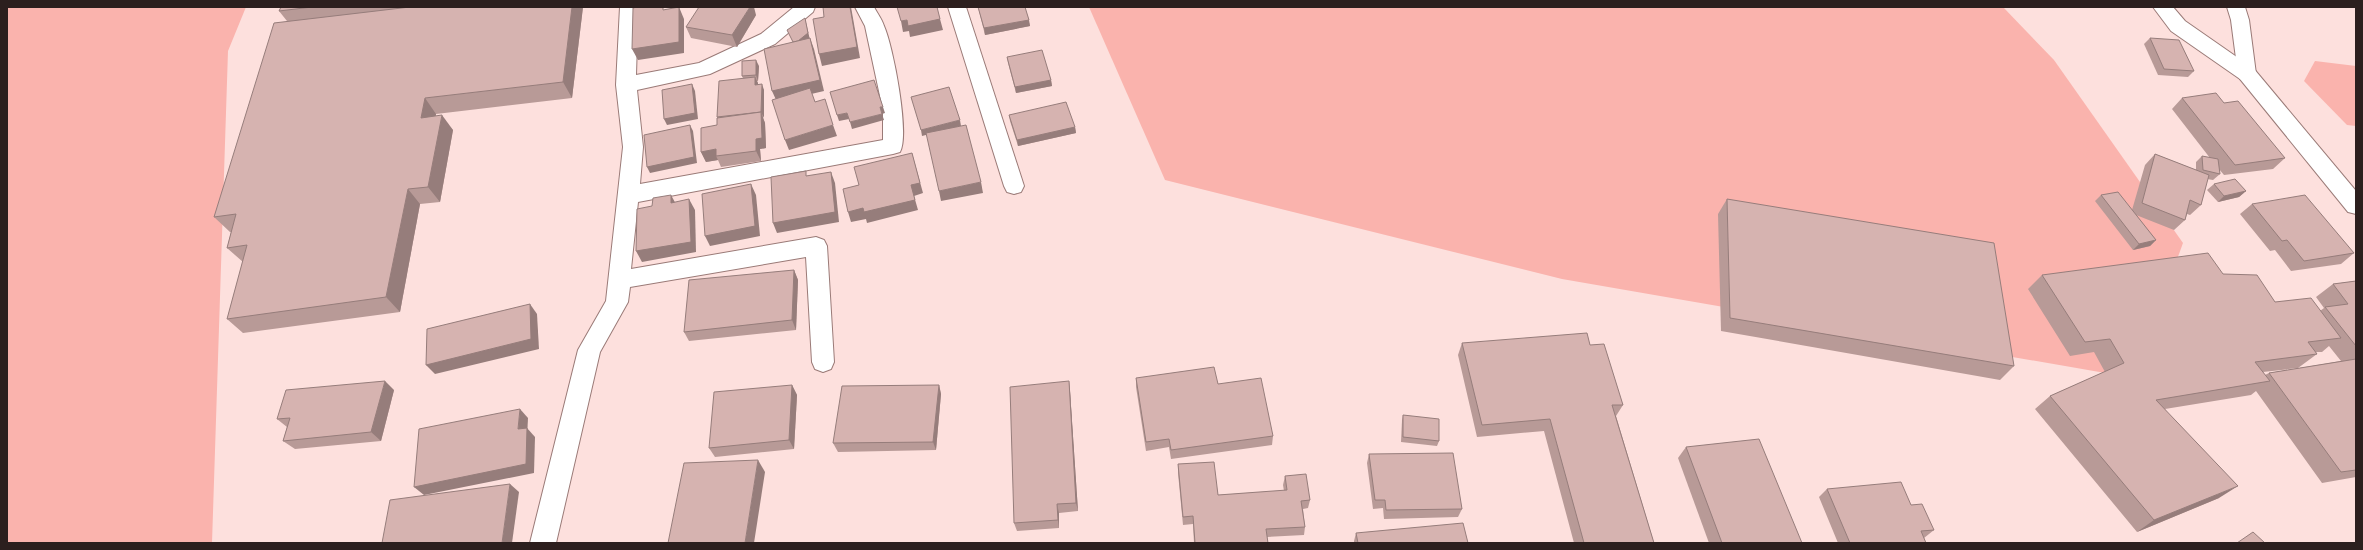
<svg xmlns="http://www.w3.org/2000/svg" width="2363" height="550" font-family="'Sofia Sans Condensed',sans-serif">
<style>
.green{fill:#fab3ad}
.lines{fill:none;stroke-linecap:round;stroke-linejoin:round}
.service-casing{stroke:#9a7a77;stroke-width:2}
.minor-casing{stroke:#9a7a77;stroke-width:2}
.tertiary-casing{stroke:#9a7a77;stroke-width:2}
.service{fill:#fff;fill-rule:evenodd}
.minor{fill:#fff;fill-rule:evenodd}
.tertiary{fill:#fff;fill-rule:evenodd}
.wall{fill:#b89a97;fill-rule:evenodd}
.shaded-wall{fill:#967d7b}
.building{fill:#d6b3b0;stroke:#967d7b}
</style>
<rect width="100%" height="100%" fill="#fde0dd"/>
<g class="green">
<path d="M7,7h239l-18,44 -16,492h-205z"/>
<path d="M1089,7h914l51,53 129,183 -49,135 -572,-99 -397,-99z"/>
<path d="M2315,61l41,5v60l-9,-1 -43,-44z"/>
</g>
<g class="lines">
<g class="service-casing">
<path id="service" d="M2227,7h18l4,13 7,54 -2,5 -7,2 -7,-2 -2,-5 -7,-54z"/>
</g>
<g class="minor-casing">
<g id="minor">
<path d="M620,7h18l-2,68 63,-12 62,-29 33,-27h21l-2,5 -38,32 -65,30 -73,16 6,57 -3,37 243,-44v-30l-18,-84 -10,-19h19c3,6 8,12 10,19 9,20 26,108 16,126l-7,2 -255,48 -7,67 185,-32 8,3 3,6 7,116 -3,7 -8,3 -8,-3 -3,-7 -6,-105 -176,30 -2,15 -28,50 -44,191h-26l48,-193 28,-49 17,-154 -7,-62z"/>
<path d="M948,7h18l58,179 -3,6 -7,2 -7,-2 -3,-6z"/>
<path d="M2153,7h20l12,14 69,48 3,5 -3,5 -7,2 -7,-2 -69,-48z"/>
</g>
</g>
<g class="tertiary-casing">
<path id="tertiary" d="M2247,67l7,2 102,122v23l-8,-2 -108,-133 -3,-5 3,-5z"/>
</g>
<use href="#service" class="service"/>
<use href="#minor" class="minor"/>
<use href="#tertiary" class="tertiary"/>
</g>
<g class="wall">
<path d="M281,7h302l-11,91 -136,16v2l17,14 -13,72 -20,2 -20,108 -157,21 -16,-14 16,-57 -16,-14 4,-16h-1l-16,-15 73,-196 -8,-10z"/>
<path d="M978,7h47l5,19 -45,9z"/>
<path d="M756,15l-19,32 -46,-9 -5,-11z"/>
<path d="M2150,38l44,33 -6,6 -30,-2 -14,-31z"/>
<path d="M1007,57l44,23 1,6 -36,7 -8,-30z"/>
<path d="M759,66l-1,15h-1l1,3 6,6 -1,28 2,5 1,25 -6,1 1,12 -40,6 -3,-7 -12,2 -5,-10 16,-27v-8l26,-39 -1,-2z"/>
<path d="M2182,98l42,5 61,55 -12,11 -49,6 -5,-6 1,5 -7,6 -6,-1 -6,26 -11,10 -3,-1 -2,6 -11,10 -38,-15 20,25 -6,6 -17,4 -38,-49 6,-6 31,15 13,-45 10,-11 41,16v-8l6,-6 8,2 -38,-49z"/>
<path d="M1009,115l66,12 1,6 -58,13 -8,-25z"/>
<path d="M2214,184l32,7 -7,6 -21,5 -11,-12z"/>
<path d="M1727,199l287,167 -14,14 -279,-49 -3,-117z"/>
<path d="M2252,204l102,49 -13,11 -50,7 -16,-21 -5,1 -30,-37z"/>
<path d="M794,270l4,10 -2,50 -107,11 -5,-9z"/>
<path d="M2223,274l52,28 45,9 4,-3 -8,-11 17,-13 23,-3v196l-34,6 -66,-92 -5,4 -86,14 54,89 -82,34 -102,-123 15,-13 55,-24 -11,-20 -24,4 -42,-67 14,-14zM2329,346l12,15 -72,12 -4,2 -2,-3 35,-4 19,-14 -1,-2h6z"/>
<path d="M1462,343l128,2 33,60 -7,11 38,127h-80l-30,-112 -67,6 -19,-82z"/>
<path d="M1136,378l82,6 55,52 -1,9 -101,14 -2,-12 -23,4 -10,-64z"/>
<path d="M1069,381l1,10 8,120 -19,2v15l-42,3 -3,-8z"/>
<path d="M792,385l5,10 -3,54 -79,8 -6,-9z"/>
<path d="M939,385l2,9 -5,56 -98,2 -5,-9z"/>
<path d="M394,390l-13,51 -86,8 -12,-8 4,-14 -10,-8z"/>
<path d="M1403,415l36,26 -2,5 -36,-4 1,-22z"/>
<path d="M1686,447l116,96h-93l-31,-85z"/>
<path d="M1369,454l93,55 -4,8 -74,2 -1,-11 -10,1 -6,-46z"/>
<path d="M1178,464l40,31 66,-4 -1,-6 2,-9 25,24 -2,8 -5,1 2,18 -1,8 -37,2 1,6h-74l-1,-19 -10,1 -5,-52z"/>
<path d="M1827,489l84,16 23,25 -10,8 2,5h-88l-19,-46z"/>
<path d="M1356,533l112,10h-114v-2z"/>
</g>
<g class="shaded-wall">
<path d="M572,7h11l-11,91 -9,-16z"/>
<path d="M679,7l5,12v34l-46,7 -6,-11z"/>
<path d="M750,7h4l2,8 -19,32 -5,-12z"/>
<path d="M850,7h1l9,51 -38,8 -3,-12z"/>
<path d="M805,18l5,22 -14,10z"/>
<path d="M940,19l3,11 -33,7 -1,-6 -6,1 -2,-11 6,-1z"/>
<path d="M1029,20l1,6 -45,9 -1,-7z"/>
<path d="M810,38l4,11 10,42 -47,11 -5,-11z"/>
<path d="M756,60l3,6 -1,15 -2,-6z"/>
<path d="M755,77l3,6v8l-3,-6z"/>
<path d="M1051,80l1,6 -36,7 -1,-6z"/>
<path d="M692,84l3,7 3,28 -31,6 -3,-6z"/>
<path d="M762,84l2,6v28l-3,-6z"/>
<path d="M425,98l11,16 -4,19 -11,-15z"/>
<path d="M880,107h3l2,6 -3,1z"/>
<path d="M761,112l4,11 1,25 -6,1 1,12 -5,-10v-12z"/>
<path d="M847,113l2,6 -10,2 -2,-6z"/>
<path d="M882,114l2,6 -32,9 -2,-7z"/>
<path d="M442,115l11,15 -13,72 -12,-15z"/>
<path d="M960,120l1,6 -39,10 -1,-6z"/>
<path d="M690,125l3,6 4,32 -47,10 -3,-6z"/>
<path d="M833,125l4,11 -48,14 -4,-10z"/>
<path d="M1075,127l1,6 -58,13 -1,-6z"/>
<path d="M716,149v7l2,4 -12,2 -5,-10z"/>
<path d="M912,153l11,40 -9,3 4,14 -51,13 -1,-4 -15,3 -3,-10 63,-27z"/>
<path d="M831,172l4,11 4,39 -62,11 -4,-10z"/>
<path d="M981,182l2,11 -42,8 -2,-10z"/>
<path d="M751,184l5,11 4,41 -50,10 -5,-10z"/>
<path d="M408,189l12,15 -20,108 -14,-15z"/>
<path d="M2246,191l-7,6 -21,5 6,-6z"/>
<path d="M671,195l6,11 -6,-3z"/>
<path d="M689,199l6,11 1,42 -54,10 -6,-11z"/>
<path d="M2156,240l-6,6 -17,4 6,-6z"/>
<path d="M794,270l4,10 -2,50 -4,-10z"/>
<path d="M530,304l7,10 2,35 -104,25 -9,-9z"/>
<path d="M385,381l9,9 -13,51 -10,-9z"/>
<path d="M1069,381l1,10 8,120 -2,-8z"/>
<path d="M792,385l5,10 -3,54 -5,-9z"/>
<path d="M939,385l2,9 -5,56 -3,-8z"/>
<path d="M520,409l8,9 -1,20 -9,-9z"/>
<path d="M527,428l8,9 -1,36 -110,22 -10,-8z"/>
<path d="M758,460l7,12 -11,71h-9z"/>
<path d="M510,484l9,8 -7,51h-10z"/>
<path d="M2238,486l-19,12 -82,34 17,-12z"/>
<path d="M1057,504l2,9v15l-1,-8z"/>
</g>
<g class="building">
<path d="M281,7h31l-33,4z"/>
<path d="M410,7h162l-9,75 -138,16 -4,20 21,-3 -14,72 -20,2 -22,108 -159,22 20,-74 -20,3 9,-34 -22,3 60,-194z"/>
<path d="M637,7h26v3l16,-3v35l-47,7 1,-41z"/>
<path d="M699,7h51l-18,28 -46,-8z"/>
<path d="M823,7h27l7,40 -38,7 -6,-35 11,-2z"/>
<path d="M897,7h40l3,12 -32,7 -1,-6 -6,1z"/>
<path d="M978,7h47l4,13 -45,8z"/>
<path d="M805,18l3,15 -10,8 -5,1 -6,-12z"/>
<path d="M810,38l10,42 -48,11 -8,-42z"/>
<path d="M2150,38l29,2 15,31 -30,-2z"/>
<path d="M1042,50l9,30 -36,7 -8,-30z"/>
<path d="M756,60v15l-14,1v-15z"/>
<path d="M755,77v8l7,-1 -1,28 -44,5 2,-36z"/>
<path d="M874,80l9,27h-3l2,7 -32,8 -3,-9 -10,2 -7,-23z"/>
<path d="M692,84l3,29 -31,6 -2,-29z"/>
<path d="M949,87l11,33 -39,10 -10,-33z"/>
<path d="M810,88l5,14 10,-3 8,26 -48,15 -13,-40z"/>
<path d="M2216,93l8,10 14,-2 47,57 -50,7 -53,-67z"/>
<path d="M1066,102l9,25 -58,13 -8,-25z"/>
<path d="M761,112l1,26 -6,1v12l-40,5v-7l-15,3v-24l16,-3v-7z"/>
<path d="M690,125l4,32 -47,10 -3,-32z"/>
<path d="M966,125l15,57 -42,9 -13,-58z"/>
<path d="M912,153l8,30 -9,2 4,15 -51,12 -1,-4 -15,4 -5,-23 16,-4 -5,-18z"/>
<path d="M2155,154l54,21 -8,30 -11,-5 -5,20 -43,-17z"/>
<path d="M2202,156l16,3 2,15 -17,-4z"/>
<path d="M806,171v5l25,-4 4,40 -62,11 -2,-46z"/>
<path d="M2235,179l11,12 -22,5 -10,-12z"/>
<path d="M751,184l4,42 -50,10 -3,-42z"/>
<path d="M2118,192l38,48 -17,4 -38,-49z"/>
<path d="M671,195v8l18,-4 2,43 -55,9 1,-42 15,-3 1,-8z"/>
<path d="M2305,195l49,58 -50,8 -17,-21 -5,1 -30,-37z"/>
<path d="M1727,199l267,44 20,123 -284,-48z"/>
<path d="M2208,253l15,21 34,1 18,27 36,-4 30,40 -33,4 9,12 -62,8 15,19 -114,19 82,86 -84,34 -104,-124 74,-33 -14,-24 -25,3 -43,-67z"/>
<path d="M794,270l-2,50 -108,12 5,-52z"/>
<path d="M2356,281v65l-31,-39 23,-3 -15,-20z"/>
<path d="M530,304l1,35 -105,26 1,-36z"/>
<path d="M1587,333l3,12 14,-1 19,61h-11l42,138h-70l-34,-124 -68,6 -20,-82z"/>
<path d="M2356,359v111l-15,2 -72,-99z"/>
<path d="M1214,367l4,17 43,-6 12,58 -102,14 -2,-11 -23,3 -10,-64z"/>
<path d="M385,381l-14,51 -88,9 7,-23 -13,1 9,-29z"/>
<path d="M1069,381l7,122 -19,1 1,16 -44,3 -4,-136z"/>
<path d="M792,385l-3,55 -80,8 5,-56z"/>
<path d="M939,385l-6,57 -100,1 9,-57z"/>
<path d="M520,409l-2,20 9,-1 -1,36 -112,23 5,-58z"/>
<path d="M1403,415l36,4v22l-36,-4z"/>
<path d="M1759,439l43,104h-80l-36,-96z"/>
<path d="M1453,453l9,56 -76,1 -1,-10h-10l-6,-46z"/>
<path d="M758,460l-13,83h-77l16,-80z"/>
<path d="M1214,462l4,33 69,-5 -2,-14 21,-2 4,26 -9,1 4,26 -39,2 2,14h-73l-2,-27 -10,1 -5,-53z"/>
<path d="M1901,482l10,23 11,-1 12,26 -13,1 5,12h-76l-23,-54z"/>
<path d="M510,484l-8,59h-120l8,-43z"/>
<path d="M1463,523l5,20h-110l-2,-10z"/>
<path d="M2253,532l12,11h-28z"/>
</g>
<rect width="2363" height="550" fill="none" stroke="#2c1f1e" stroke-width="16"/>
</svg>
